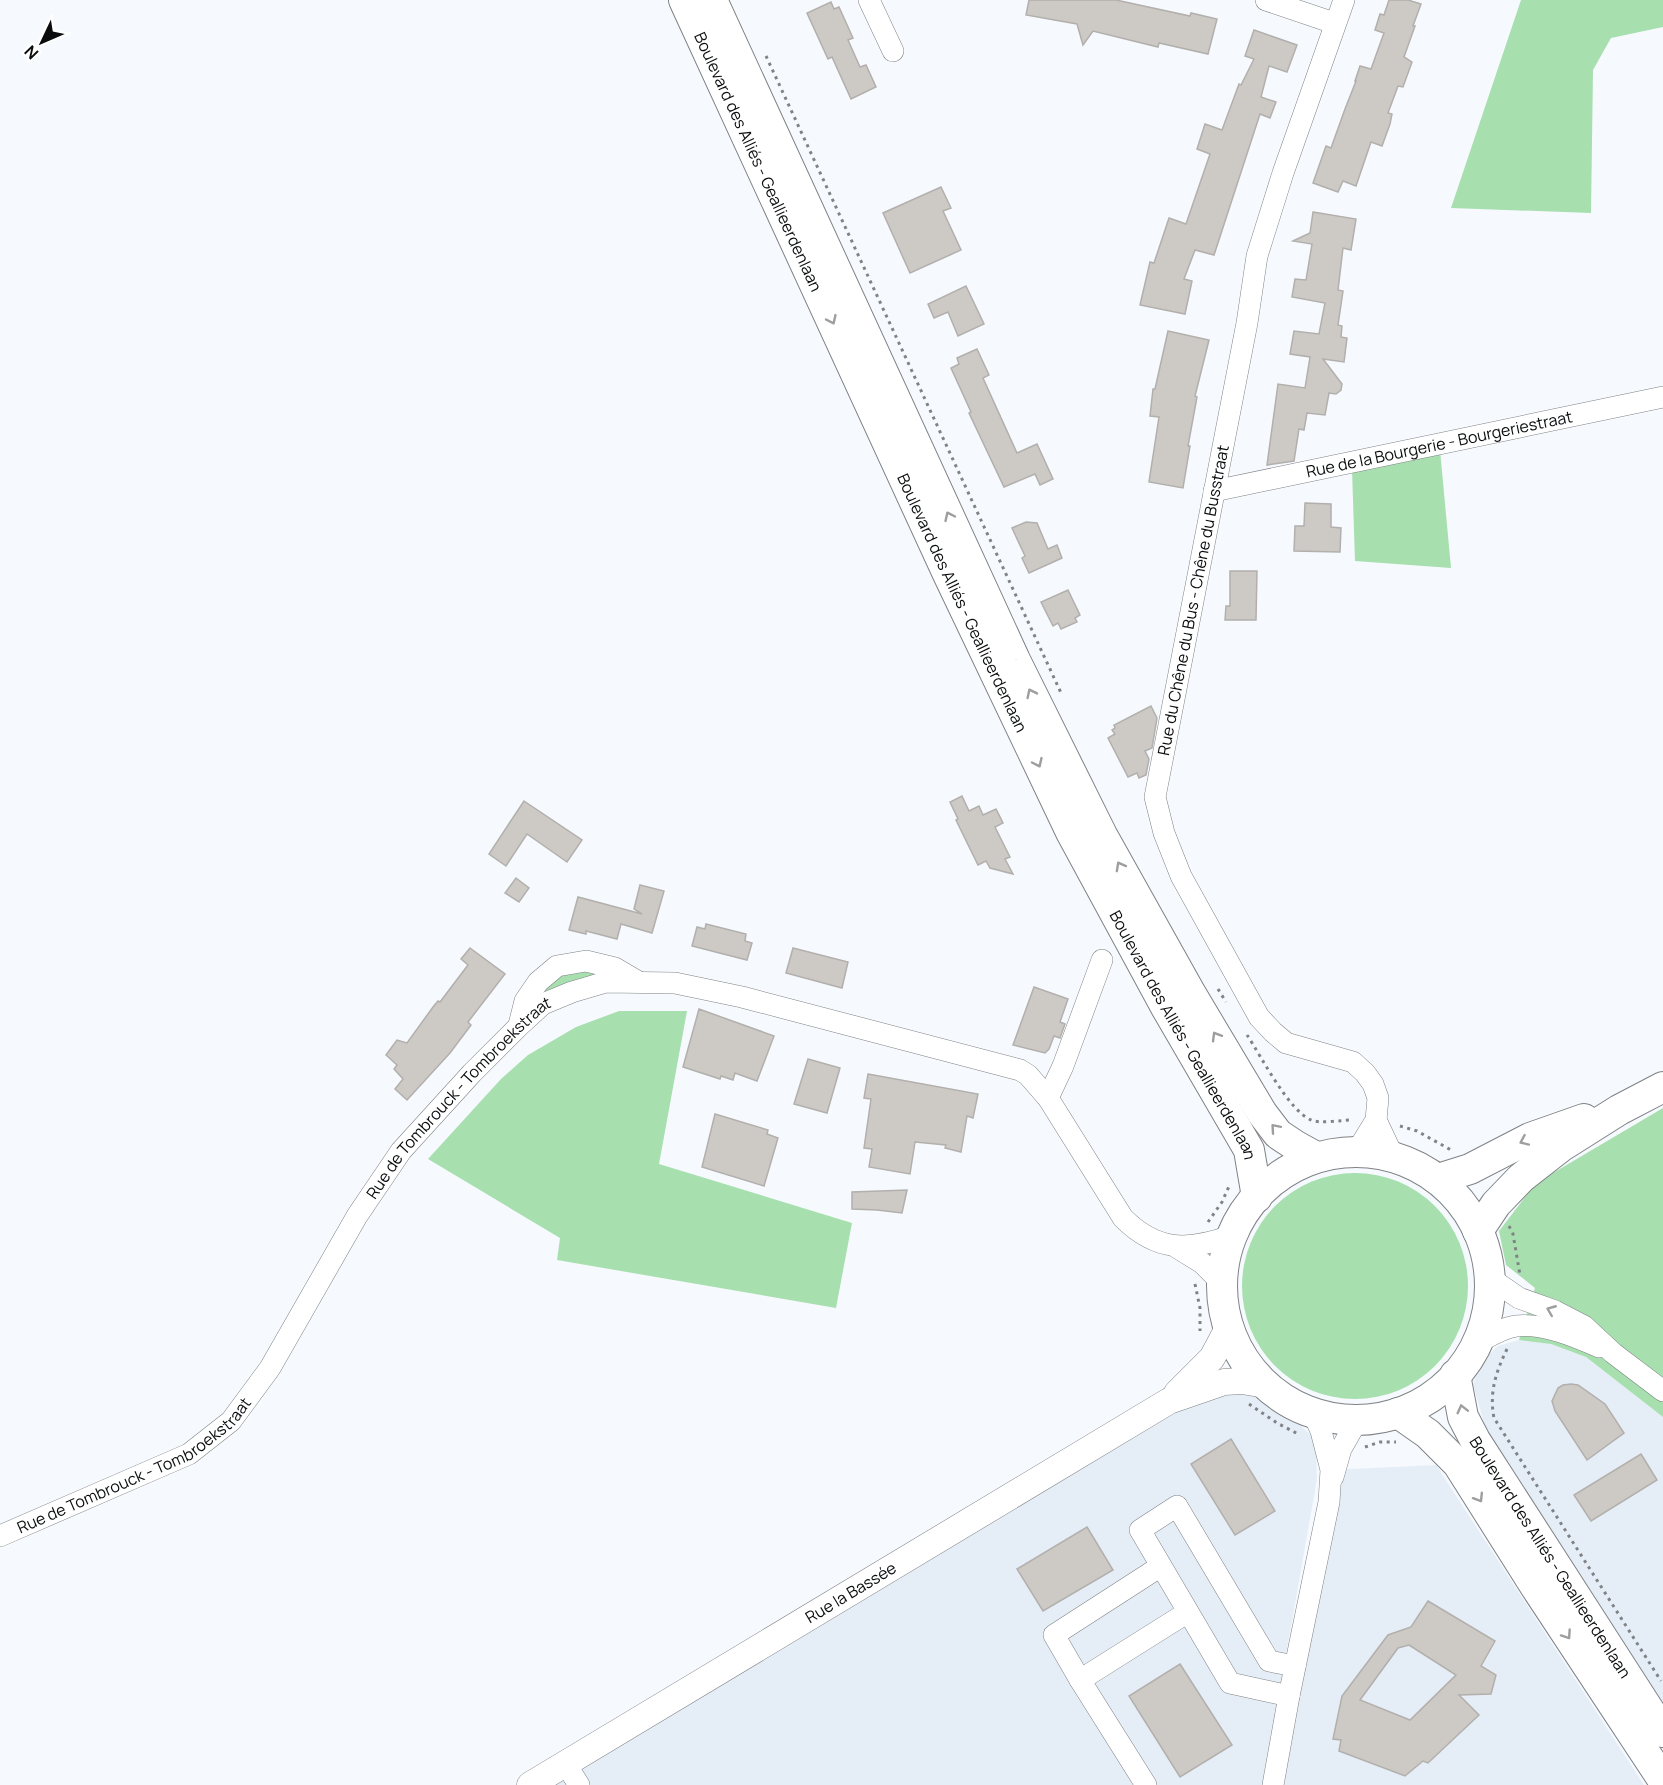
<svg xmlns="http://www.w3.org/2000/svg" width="1663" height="1785" font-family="Manrope,sans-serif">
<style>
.built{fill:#e5eef7}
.green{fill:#a7dfae}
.building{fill:#cdcac6;stroke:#b2afac;stroke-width:1.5;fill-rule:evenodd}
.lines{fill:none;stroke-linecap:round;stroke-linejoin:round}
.minor-casing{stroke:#7f8285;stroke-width:22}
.major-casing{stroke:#7f8285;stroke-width:27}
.highway-casing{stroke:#7f8285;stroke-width:32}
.path{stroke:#808386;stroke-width:3;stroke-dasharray:3 4.5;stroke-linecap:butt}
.minor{stroke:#fff;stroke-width:21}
.major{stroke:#fff;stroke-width:26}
.highway{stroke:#fff;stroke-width:30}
.oneway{stroke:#9d9e9e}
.labels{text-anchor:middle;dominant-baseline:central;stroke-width:4.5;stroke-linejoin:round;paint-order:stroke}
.street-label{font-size:16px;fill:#0a0c0d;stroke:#fff}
</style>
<rect width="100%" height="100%" fill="#f6fafe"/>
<g class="built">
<path d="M1519,1340l32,4 35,13 77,60v291l-176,-275 -14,-48 7,-22 18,-17z"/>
<path d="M1246,1392l52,31 14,13 4,12 1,31 -54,306h-716l651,-390z"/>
<path d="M1436,1465l208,320h-361l48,-315z"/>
</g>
<g class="green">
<path d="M1521,0h142v27l-52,11 -18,32 -2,143 -140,-5z"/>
<path d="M1440,450l11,118 -96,-7 -3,-92z"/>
<path d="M579,968l26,5 -71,23 22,-22z"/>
<path d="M619,1011h68l-28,153 193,59 -16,85 -279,-48 3,-22 -132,-79 73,-80 27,-24 48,-28z"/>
<path d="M1663,1108v309l-77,-60 -35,-13 -32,-4 16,-52 -29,-23 -7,-34 37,-48z"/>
<circle cx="1355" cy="1286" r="113"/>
</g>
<g class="building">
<path d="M1029,0h87l74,16 1,-3 26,6 -9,35 -49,-11 -1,4 -65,-16 -10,14 -6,-21 -51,-9z"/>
<path d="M1389,0h19l13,4 -8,22h2l-11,31 8,5 -9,25 -5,-1 -10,27 4,1 -2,10 -8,22 -11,-4 -15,44 -13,-5 -5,11 -25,-9 13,-37 5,2 14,-39 11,-28h-1l5,-15 11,3 13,-36 -9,-3 5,-16 4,1z"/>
<path d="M831,2l3,7 5,-2 14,31 -5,2 12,27 6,-2 10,22 -25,12 -19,-42 -4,2 -21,-46z"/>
<path d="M1254,30l43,15 -10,27 -18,-6 -8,31 15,5 -6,16 -10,-4 -46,141 -19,-5 -11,29 8,2 -7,33 -45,-9 10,-43 4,1 15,-45 17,6 24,-70 -13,-5 8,-25 17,6 17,-46 2,1 13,-26 -9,-3z"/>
<path d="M941,187l10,21 -8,3 18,39 -51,23 -27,-60z"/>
<path d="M1313,212l43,7 -5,31 -8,-2 -5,42 5,1 -5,34 4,1 -1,11 6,1 -3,24 -21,-3 19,25 -1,6 -5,4 -7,-1 -4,22 -18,-2 -3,17 -5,-1 -5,32 -27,4 11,-81 27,4 5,-31 -20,-3 4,-23 25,3 6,-31 -33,-6 3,-18 11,1 6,-36 -19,-3 17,-8z"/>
<path d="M966,286l18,38 -26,12 -10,-24 -14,6 -6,-14z"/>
<path d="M1168,331l41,9 -14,56 2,1 -9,49h2l-7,42 -34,-6 10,-65 -9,-1 3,-27h2z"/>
<path d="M977,349l12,26 -6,3 34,75 20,-9 16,35 -13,6 -5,-11 -31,13 -35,-74 2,-1 -20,-44 8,-4 -2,-6z"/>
<path d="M1305,503l26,1v23l10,1 -1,24 -46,-1 1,-25h9z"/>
<path d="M1026,522l11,1 11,26 9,-4 5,13 -33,15 -7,-15 3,-2 -13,-28z"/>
<path d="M1230,571h27l-1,49h-31l1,-14h4z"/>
<path d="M1068,590l12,25 -5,3 2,4 -16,7 -3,-6 -5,3 -12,-24z"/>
<path d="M1151,706l6,12 -5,30 -7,3 4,8 -3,16 -7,3 -2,-5 -9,4 -20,-39 7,-4 -3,-4 3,-2 -1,-3z"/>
<path d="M962,796l7,15 10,-5 4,9 13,-6 7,14 -8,4 15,30 -5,2 8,15 -23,-6 -4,-7 -8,4 -22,-45 2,-1 -8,-17z"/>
<path d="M524,801l58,39 -15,22 -40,-28 -21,32 -17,-12z"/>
<path d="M516,878l13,10 -10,14 -14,-9z"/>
<path d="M640,885l24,6 -12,42 -31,-9 -4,15 -31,-8v3l-17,-4 9,-33 64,17 -8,-5z"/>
<path d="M706,924l40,10 -1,7 7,2 -5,17 -55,-14 5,-19 8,2z"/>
<path d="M470,948l35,26 -37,48 3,3 -21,28 -43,47 -12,-11 8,-10 -9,-10 3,-4 -11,-10 11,-15 10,3 26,-36 5,-6 2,1 28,-37 -7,-6z"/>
<path d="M793,948l55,14 -6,26 -56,-15z"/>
<path d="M1034,987l34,12 -8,23 5,2 -5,14 -6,-2 -5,13 -4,4 -32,-8z"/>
<path d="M699,1009l75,27 -17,45 -22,-8 -2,7 -12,-4 -1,3 -37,-12z"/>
<path d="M808,1059l32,9 -13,45 -33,-9z"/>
<path d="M868,1074l110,20 -5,24 -6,-2 -6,36 -16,-4 1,-3 -31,-3 -5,32 -41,-7 3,-18 -8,-1 7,-49 -7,-1z"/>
<path d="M715,1114l53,16 -1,4 11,4 -14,48 -62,-19z"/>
<path d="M907,1190l-5,23 -25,-3 -25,-1v-17z"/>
<path d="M1571,1384l7,1 27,19 19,29 -37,27 -32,-49 -3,-10 6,-13 5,-3z"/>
<path d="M1231,1439l44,72 -40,24 -44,-71z"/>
<path d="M1641,1454l16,26 -66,41 -17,-26z"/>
<path d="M1087,1527l26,43 -70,41 -26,-42z"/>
<path d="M1428,1601l67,40 -14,25 15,9 -5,19 -32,1 20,20 -51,48 -5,-2 -18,15 -66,-25 2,-11 -8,-1 9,-43 46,-61 23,-8zM1409,1645l47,30 -46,45 -50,-20 38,-52z"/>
<path d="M1180,1664l52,81 -52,32 -51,-81z"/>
</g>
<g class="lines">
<g class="minor-casing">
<g id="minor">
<path d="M869,0l24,51"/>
<path d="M1266,0l68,23"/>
<path d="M1344,0l-61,173 -26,83 -10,67 -92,474 9,36 17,43 78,141 14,15 13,11 67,19 12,11 8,11 5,14 -2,22 -19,31"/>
<path id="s1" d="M1214,491l449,-94"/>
<path d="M519,1025l6,-24 13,-19 19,-16 29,-5 29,7 22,13"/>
<path d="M1048,1098l15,-32 39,-106"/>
<path d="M1376,1120l17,36"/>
<path d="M1176,1247l26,16 20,20"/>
<path d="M1490,1278l29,20 36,13 29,15 29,27 50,38"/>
<path d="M1477,1343c11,-6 25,-15 39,-17 27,-3 58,10 83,21"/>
<path d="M1333,1477l8,-28 17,-30"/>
<path id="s2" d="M0,1536l189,-82 42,-33 39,-53 87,-152 44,-65 71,-78 47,-47 24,-22 29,-12 34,-10 69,1 67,14 278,73 8,5 20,23 75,120c34,34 65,33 108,18"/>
<path d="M1080,1680l108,-68"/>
<path d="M1289,1696l-59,-13 -90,-153 37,-24 92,155 26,5"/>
<path d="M565,1763l14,22"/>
<path d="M1146,1785l-66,-105 -26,-45 107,-69"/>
<path d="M1273,1785l16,-89 40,-194 2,-32 -10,-39 -8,-18"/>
</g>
</g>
<g class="major-casing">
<g id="major">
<path d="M1177,1393l35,-35 16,-30"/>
<path id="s3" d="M530,1785l639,-384 55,-19 18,-1 24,4"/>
</g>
</g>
<g class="highway-casing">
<g id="highway">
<path id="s4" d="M684,0l263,572 124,260 96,177 82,141 8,47"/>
<path d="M712,0l303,660 87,175 89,159 71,119 16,21 18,12 20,11"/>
<circle cx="1356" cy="1286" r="134"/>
<path d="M1438,1179l32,-10 60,-31 54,-19"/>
<path d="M1478,1231l18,-27 25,-26 41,-32 57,-36 44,-23"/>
<path id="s5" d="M1455,1375l8,42 12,23 188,292"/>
<path d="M1398,1413l30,21 30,30 77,122 128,194"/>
</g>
</g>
<g class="path">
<path d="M766,56l296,639"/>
<path d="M1218,989l8,13"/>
<path d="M1247,1035c14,21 42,76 64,85 8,4 31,0 41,0"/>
<path d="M1400,1126l17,5 34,19"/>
<path d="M1208,1222l14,-20 8,-18"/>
<path d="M1509,1226l4,8 7,41"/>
<path d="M1195,1284l5,24v23"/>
<path d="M1507,1349c-11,23 -18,43 -13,69l167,263"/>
<path d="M1249,1404l28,19 23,12"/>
<path d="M1365,1447l15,-5h16"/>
</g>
<use href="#minor" class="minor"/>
<use href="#major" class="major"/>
<use href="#highway" class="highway"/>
</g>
<defs><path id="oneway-chevron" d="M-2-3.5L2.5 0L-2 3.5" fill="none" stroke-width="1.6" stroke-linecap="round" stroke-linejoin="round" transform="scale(1.5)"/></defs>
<g class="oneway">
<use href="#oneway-chevron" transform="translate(832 320) rotate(65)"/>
<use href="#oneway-chevron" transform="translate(949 516) rotate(-115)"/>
<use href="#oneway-chevron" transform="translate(1031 693) rotate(-116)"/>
<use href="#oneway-chevron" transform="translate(1038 763) rotate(65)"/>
<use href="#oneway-chevron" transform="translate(1120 866) rotate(-119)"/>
<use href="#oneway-chevron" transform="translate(1216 1036) rotate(-121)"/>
<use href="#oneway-chevron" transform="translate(1275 1128) rotate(-131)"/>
<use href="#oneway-chevron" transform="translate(1524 1141) rotate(156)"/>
<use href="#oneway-chevron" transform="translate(1551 1310) rotate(-158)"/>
<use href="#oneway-chevron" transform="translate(1462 1409) rotate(-104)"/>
<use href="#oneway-chevron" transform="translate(1479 1498) rotate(58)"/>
<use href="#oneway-chevron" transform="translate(1567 1635) rotate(56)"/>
</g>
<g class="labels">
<g class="street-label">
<text stroke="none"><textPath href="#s4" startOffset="178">Boulevard des Alliés - Geallieerdenlaan</textPath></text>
<text stroke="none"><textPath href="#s1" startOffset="230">Rue de la Bourgerie - Bourgeriestraat</textPath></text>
<text transform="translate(1193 600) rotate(-79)">Rue du Chêne du Bus - Chêne du Busstraat</text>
<text stroke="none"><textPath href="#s4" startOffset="664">Boulevard des Alliés - Geallieerdenlaan</textPath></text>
<text stroke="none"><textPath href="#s4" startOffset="1150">Boulevard des Alliés - Geallieerdenlaan</textPath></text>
<text stroke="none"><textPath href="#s2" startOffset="657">Rue de Tombrouck - Tombroekstraat</textPath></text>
<text stroke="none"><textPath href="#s2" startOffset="153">Rue de Tombrouck - Tombroekstraat</textPath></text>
<text stroke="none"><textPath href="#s5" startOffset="208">Boulevard des Alliés - Geallieerdenlaan</textPath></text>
<text stroke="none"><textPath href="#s3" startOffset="374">Rue la Bassée</textPath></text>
</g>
</g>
<g transform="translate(42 42) rotate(226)" stroke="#ffffff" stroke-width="4.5" paint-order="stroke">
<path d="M0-4.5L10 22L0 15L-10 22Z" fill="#0a0c0d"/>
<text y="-9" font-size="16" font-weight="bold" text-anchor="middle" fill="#0a0c0d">N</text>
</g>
</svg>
